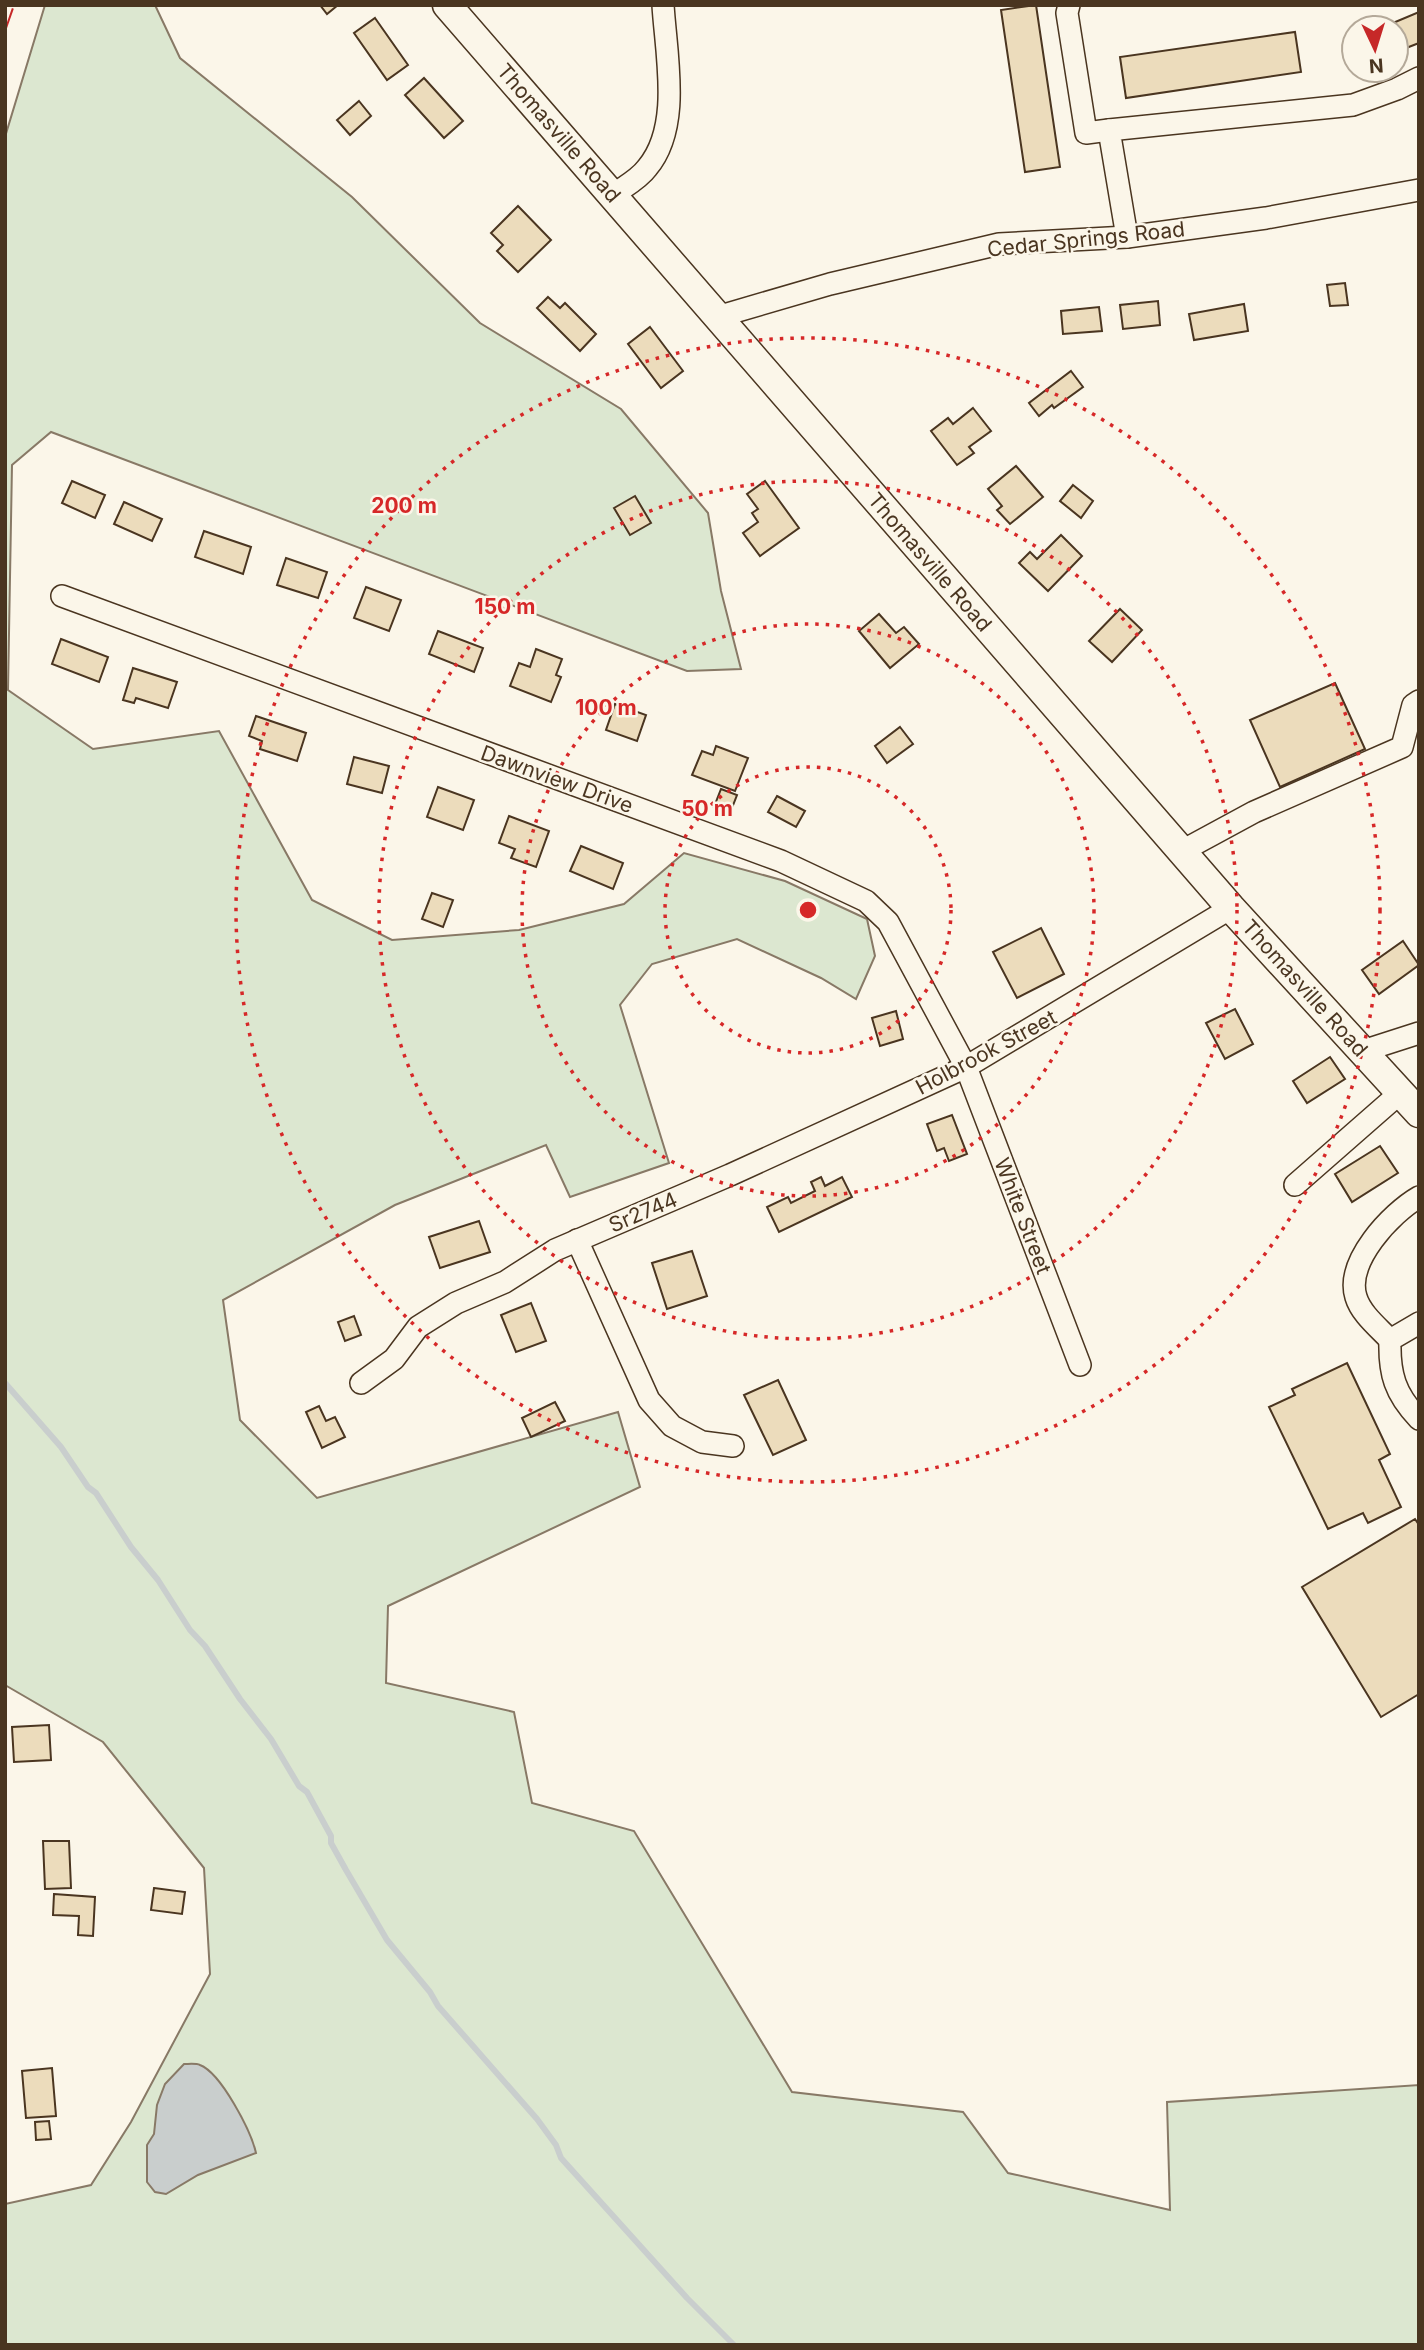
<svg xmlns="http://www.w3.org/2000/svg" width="1424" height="2350" font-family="Inter,sans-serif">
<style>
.green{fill:#dce7d0;stroke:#887966;stroke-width:2}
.water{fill:#c9cecd;stroke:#887966;stroke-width:2}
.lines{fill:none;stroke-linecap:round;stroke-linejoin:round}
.stream{stroke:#c9cecd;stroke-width:6}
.building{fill:#ecdcbc;stroke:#4a3520;stroke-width:2}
.minor-casing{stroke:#4a3520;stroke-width:24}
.major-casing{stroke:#4a3520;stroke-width:31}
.minor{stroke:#fbf6e9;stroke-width:21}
.major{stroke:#fbf6e9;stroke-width:28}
.power{stroke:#c62828;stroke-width:2;stroke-dasharray:24 5 3.5 5;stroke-linecap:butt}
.ring{fill:none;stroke:#d62828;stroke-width:3.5;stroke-dasharray:3.5 7}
.labels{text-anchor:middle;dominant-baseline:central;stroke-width:5;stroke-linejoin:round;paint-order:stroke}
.street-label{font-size:21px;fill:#4a3520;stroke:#fbf6e9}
.centre{fill:#d62828;stroke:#fbf6e9;stroke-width:3.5}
.ring-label{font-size:21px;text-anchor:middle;font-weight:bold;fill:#d62828;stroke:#fbf6e9;stroke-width:5;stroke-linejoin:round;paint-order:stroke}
</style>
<rect width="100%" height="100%" fill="#fbf6e9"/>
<path class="green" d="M45,5h110l25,53 172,139 128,126 141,86 87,104 13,78 20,78 -54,2 -636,-239 -39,33 -4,225 85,59 126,-18 93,169 80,40 127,-10 105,-26 60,-51 101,28 82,38 8,37 -19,43 -35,-21 -84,-39 -85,25 -32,41 49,158 -99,34 -24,-52 -151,60 -172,95 17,120 77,78 301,-86 22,75 -252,119 -2,77 128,29 18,91 102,28 158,261 171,20 45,61 162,37 -3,-108 252,-17v260h-1414v-141l86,-19 40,-63 79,-148 -6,-106 -101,-126 -98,-57v-1548z"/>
<path class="water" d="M184,2064c5,0 12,-1 16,1 21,8 51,66 56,88l-58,22 -32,19 -11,-2 -8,-10v-37l7,-11 3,-29 8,-21z"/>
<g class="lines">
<path class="stream" d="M5,1383l56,64 27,40 8,6 35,54 27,33 32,50 15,16 35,53 31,40 28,47 8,6 24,44v7l15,27 41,70 43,52 8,14 99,113 19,26 5,13 126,140 47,47"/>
</g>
<g class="building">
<path d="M320,5h18l-11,9z"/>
<path d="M1036,5l24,162 -35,5 -24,-162z"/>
<path d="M1419,12v31l-23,9v-24h-15z"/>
<path d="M375,18l33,47 -21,15 -33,-47z"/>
<path d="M1295,32l6,40 -175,26 -6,-41z"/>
<path d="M424,78l39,43 -19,17 -39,-43z"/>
<path d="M359,101l12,15 -21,19 -13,-15z"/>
<path d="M518,206l33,34 -33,32 -21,-21 6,-6 -12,-12z"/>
<path d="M1345,283l3,22 -18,1 -3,-21z"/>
<path d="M548,297l12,11 5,-5 31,31 -16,17 -43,-43z"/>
<path d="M1158,301l2,24 -37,4 -3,-24z"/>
<path d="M1244,304l4,27 -54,9 -5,-26z"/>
<path d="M1099,307l3,24 -39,3 -2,-23z"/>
<path d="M650,327l33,44 -22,17 -33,-44z"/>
<path d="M1071,371l12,16 -29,21 -2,-3 -13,11 -10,-13z"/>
<path d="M973,408l18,23 -22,16 5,6 -17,12 -26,-34 17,-13 5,6z"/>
<path d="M1016,466l27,31 -33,27 -13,-14 5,-4 -14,-17z"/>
<path d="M72,481l33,14 -10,23 -33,-15z"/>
<path d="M765,481l34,47 -39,28 -17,-23 15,-11 -6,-9 6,-4 -11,-15z"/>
<path d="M1073,485l20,16 -12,17 -21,-17z"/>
<path d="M635,496l16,27 -21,12 -16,-27z"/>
<path d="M124,502l38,17 -10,22 -38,-17z"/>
<path d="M204,531l47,16 -8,27 -48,-17z"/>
<path d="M1061,535l21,21 -34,35 -29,-28 11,-11 7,7z"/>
<path d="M286,558l41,14 -9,26 -41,-13z"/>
<path d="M366,587l35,13 -12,31 -35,-13z"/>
<path d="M1120,609l22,21 -30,32 -23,-21z"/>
<path d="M879,614l17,19 8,-6 15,17 -29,24 -31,-37z"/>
<path d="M438,631l45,17 -9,24 -45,-18z"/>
<path d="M61,639l47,18 -9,25 -47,-18z"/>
<path d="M536,649l26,10 -6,16 5,2 -10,25 -41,-16 9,-23 11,4z"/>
<path d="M133,668l44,14 -9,26 -32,-10 -2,5 -11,-3z"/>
<path d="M1335,683l30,66 -85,38 -30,-67z"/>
<path d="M615,704l31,11 -9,26 -31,-11z"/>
<path d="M256,716l50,17 -9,28 -37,-12 2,-8 -13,-5z"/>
<path d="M900,727l13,17 -26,19 -12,-17z"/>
<path d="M716,746l32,12 -13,33 -43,-16 10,-24 11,4z"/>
<path d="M354,757l35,9 -7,27 -35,-9z"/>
<path d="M438,787l36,13 -11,30 -36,-13z"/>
<path d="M721,789l16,6 -7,18 -16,-6z"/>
<path d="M777,796l28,15 -9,16 -28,-15z"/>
<path d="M509,816l40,15 -13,36 -25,-9 4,-9 -16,-6z"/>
<path d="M581,846l42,17 -10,26 -43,-18z"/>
<path d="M432,893l21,7 -10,27 -21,-8z"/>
<path d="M1041,928l23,46 -47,24 -24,-46z"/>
<path d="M1403,941l16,24 -40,29 -17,-24z"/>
<path d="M1235,1009l18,35 -28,15 -19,-36z"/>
<path d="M896,1011l7,28 -23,7 -8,-28z"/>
<path d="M1330,1057l15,22 -38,24 -14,-22z"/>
<path d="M952,1115l15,39 -18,7 -5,-13 -7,3 -10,-27z"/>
<path d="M1380,1146l18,27 -46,29 -17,-28z"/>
<path d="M821,1177l4,9 17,-9 10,20 -73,35 -12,-25 21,-10 3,6 24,-12 -4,-9z"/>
<path d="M479,1221l11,31 -50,16 -11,-31z"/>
<path d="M692,1251l15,45 -40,13 -15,-46z"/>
<path d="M531,1303l15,38 -30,11 -15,-37z"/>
<path d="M354,1316l7,19 -16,6 -7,-19z"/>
<path d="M1347,1363l43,91 -11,6 22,47 -33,16 -5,-10 -35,16 -59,-122 26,-12 -3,-6z"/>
<path d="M778,1380l28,60 -33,15 -29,-60z"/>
<path d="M555,1402l10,19 -34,16 -9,-19z"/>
<path d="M319,1406l7,15 9,-4 10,20 -23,11 -16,-36z"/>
<path d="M1415,1519l4,6v169l-38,23 -79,-130z"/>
<path d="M49,1725l2,35 -37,2 -2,-35z"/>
<path d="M43,1841h26l2,47 -26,1z"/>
<path d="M154,1888l31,4 -3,22 -31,-4z"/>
<path d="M54,1894l41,3 -2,39 -15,-1 1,-19 -26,-1z"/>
<path d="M52,2068l4,48 -30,2 -4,-47z"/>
<path d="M49,2121l2,18 -15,1 -1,-18z"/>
</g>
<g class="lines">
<g class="minor-casing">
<g id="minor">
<path d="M1069,5l-2,8 19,120 23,-3"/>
<path d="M613,195c11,-8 26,-16 34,-27 35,-41 19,-113 16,-163"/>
<path d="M1127,237l-18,-107 244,-25 44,-16 22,-11"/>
<path d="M717,317l113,-33 169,-40 128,-7 139,-19 153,-28"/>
<path d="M62,596l719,265 85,40 22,21 78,145 114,298"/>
<path d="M1182,851l72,-39 148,-65 11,-42 6,-4"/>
<path d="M1363,1051l56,-18"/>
<path d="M1295,1185l105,-92"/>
<path d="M577,1240l72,160 23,26 30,16 31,4"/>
<path d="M1419,1323l-29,17c-1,34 5,54 29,79"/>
<path d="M1390,1340c-11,-12 -29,-26 -34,-43 -11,-35 35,-84 63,-100"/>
<path d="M361,1383l33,-24 24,-32 38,-24 49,-21 50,-32 175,-75 236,-108 265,-159"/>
</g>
</g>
<g class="major-casing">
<path id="major" d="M447,5l784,903 188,205"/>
</g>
<use href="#minor" class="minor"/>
<use href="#major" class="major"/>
<path class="power" d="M5,31l9,-26"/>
</g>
<g class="ring">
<circle cx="808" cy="910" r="143"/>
<circle cx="808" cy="910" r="286"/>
<circle cx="808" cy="910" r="429"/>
<circle cx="808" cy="910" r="572"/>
</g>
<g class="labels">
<g class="street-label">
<text transform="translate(559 133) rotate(49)">Thomasville Road</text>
<text transform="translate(1086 239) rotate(-6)">Cedar Springs Road</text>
<text transform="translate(930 562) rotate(49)">Thomasville Road</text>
<text transform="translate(557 779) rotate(20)">Dawnview Drive</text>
<text transform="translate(1305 988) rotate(48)">Thomasville Road</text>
<text transform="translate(986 1052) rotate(-28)">Holbrook Street</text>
<text transform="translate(643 1212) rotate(-23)">Sr2744</text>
<text transform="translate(1023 1216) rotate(69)">White Street</text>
</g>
</g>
<circle cx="808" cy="910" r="10" class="centre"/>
<g class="ring-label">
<text x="404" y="513">200 m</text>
<text x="505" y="614">150 m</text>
<text x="606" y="715">100 m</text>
<text x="707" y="816">50 m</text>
</g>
<rect width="1424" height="2350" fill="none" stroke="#4a3520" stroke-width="14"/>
<g transform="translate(1375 49) rotate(176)"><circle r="33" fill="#fbf6e9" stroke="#b4a999" stroke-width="2"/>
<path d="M0-5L12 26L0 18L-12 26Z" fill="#c62828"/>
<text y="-10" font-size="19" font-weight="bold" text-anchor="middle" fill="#4a3520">N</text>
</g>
</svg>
